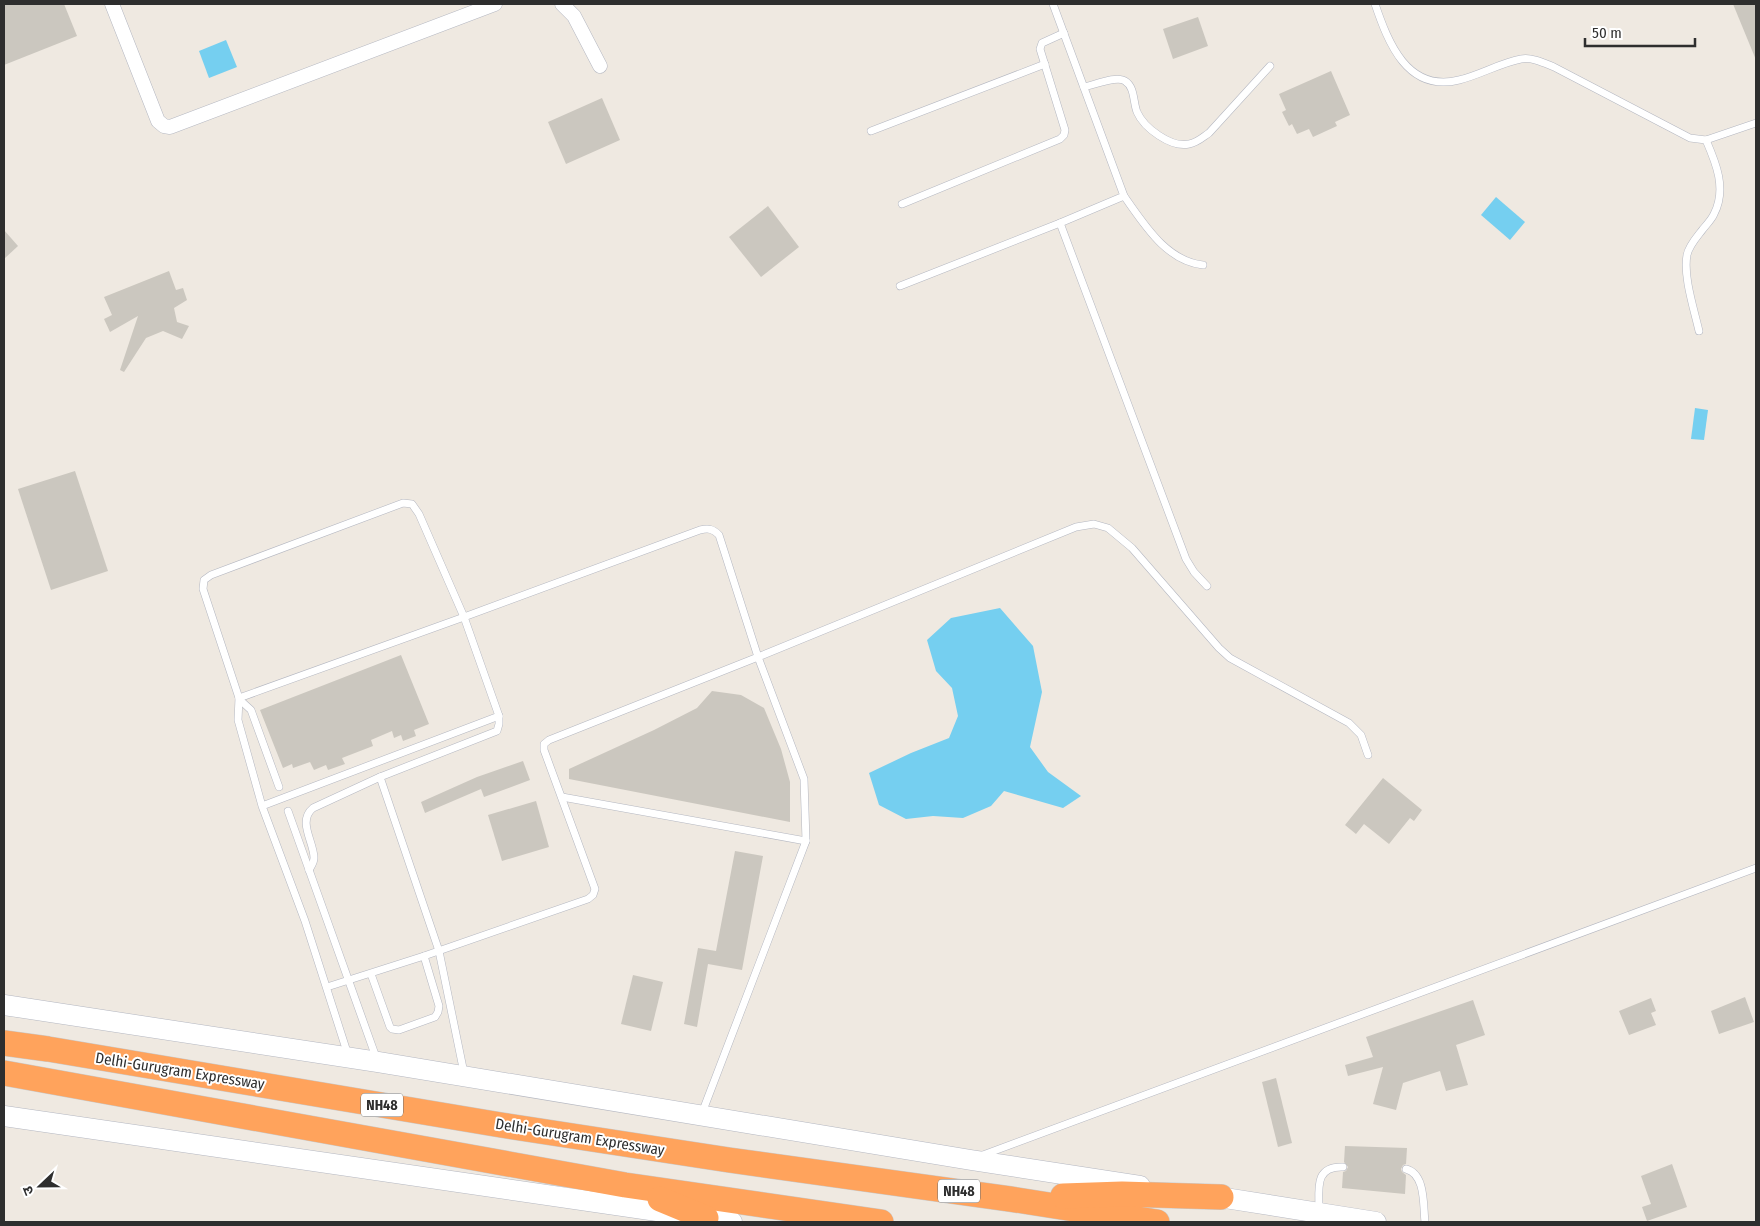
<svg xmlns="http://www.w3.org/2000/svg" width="1760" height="1226" font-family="'Fira Sans Condensed','Noto Sans Devanagari',sans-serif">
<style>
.water{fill:#75cff0}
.building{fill:#cbc7bf}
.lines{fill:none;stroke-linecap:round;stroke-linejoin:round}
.service-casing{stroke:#b4b7c1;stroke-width:8}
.minor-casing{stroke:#b4b7c1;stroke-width:15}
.secondary-casing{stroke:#b4b7c1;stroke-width:21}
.motorway-casing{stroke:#c9c9c9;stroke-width:26}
.service{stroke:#fff;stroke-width:7}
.minor{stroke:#fff;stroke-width:14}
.secondary{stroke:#fff;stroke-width:20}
.motorway{stroke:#ffa35c;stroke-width:25}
.labels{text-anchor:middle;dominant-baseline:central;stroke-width:4;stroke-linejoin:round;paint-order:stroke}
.shield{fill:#fff;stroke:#6d6d6d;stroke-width:1}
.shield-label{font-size:14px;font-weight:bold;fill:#2e2e2e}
.street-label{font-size:15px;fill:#2e2e2e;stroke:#fff}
</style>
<rect width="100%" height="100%" fill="#efe9e1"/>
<g class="water">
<path d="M226,40l11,27 -28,11 -10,-27z"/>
<path d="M1496,197l29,25 -15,18 -29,-25z"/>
<path d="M1695,408l13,2 -4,30 -13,-1z"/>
<path d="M1000,608l33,38 9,46 -12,55 18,25 33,24 -18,12 -59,-17 -13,15 -28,12 -30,-2 -27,3 -27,-14 -10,-32 42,-20 38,-15 9,-22 -6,-28 -16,-17 -9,-31 24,-22z"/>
</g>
<g class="building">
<path d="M4,4h60l13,32 -73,29z"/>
<path d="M1733,4h23v56z"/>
<path d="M1198,17l10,29 -35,13 -10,-30z"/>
<path d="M1331,71l19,44 -15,7 2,4 -24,11 -4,-8 -12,5 -5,-10 -3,2 -7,-14 4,-2 -7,-16z"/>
<path d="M602,98l18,42 -54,24 -18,-42z"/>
<path d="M768,206l31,41 -38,30 -32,-40z"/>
<path d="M4,230l14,16 -14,13z"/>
<path d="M169,271l7,19 7,-2 4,12 -13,8 3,14 12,4 -7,13 -19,-8 -17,7 -22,34 -4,-2 18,-54 -28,16 -6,-13 8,-4 -8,-18z"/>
<path d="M75,471l33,100 -57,19 -33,-101z"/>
<path d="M401,655l28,69 -15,6 2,6 -13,5 -2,-6 -7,3 -2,-7 -21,9 2,6 -31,12 3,6 -17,6 -2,-5 -12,5 -4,-8 -17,6 -1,-4 -9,4 -23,-58z"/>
<path d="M712,691l29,4 23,13 17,41 9,33v40l-221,-43v-10l85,-39 43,-22z"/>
<path d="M523,761l7,19 -46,17 -3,-8 -56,24 -4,-11 56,-25z"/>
<path d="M1383,778l39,32 -8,11 -4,-3 -21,26 -25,-20 -8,10 -11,-9z"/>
<path d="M536,801l13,46 -47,14 -14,-46z"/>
<path d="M735,851l28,5 -21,114 -34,-6 -11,63 -13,-3 14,-76 18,3z"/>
<path d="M633,975l30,7 -12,49 -30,-7z"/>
<path d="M1745,997l9,25 -35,12 -8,-23z"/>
<path d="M1651,998l5,13 -5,2 5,12 -27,10 -10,-24z"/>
<path d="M1473,1000l12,35 -29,10 12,40 -22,6 -6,-20 -37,12 -7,27 -23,-6 10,-37 -35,9 -3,-11 28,-8 -7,-20z"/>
<path d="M1276,1078l16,65 -14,4 -16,-65z"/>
<path d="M1345,1146l62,2 -1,16 -3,1 -2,4 1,3 4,3 -1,19 -63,-6 1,-16 3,-1 2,-4 -4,-5z"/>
<path d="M1672,1164l15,43 -40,14 -5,-14 9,-3 -10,-28z"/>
</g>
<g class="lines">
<g class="service-casing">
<g id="service">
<path d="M1053,4l71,192 -64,27 126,336 8,13 13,14"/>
<path d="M1375,4c13,38 32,89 84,76 21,-5 41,-17 62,-21 11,-2 23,4 33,8l136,71 16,2 50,-17"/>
<path d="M1084,87c10,-2 33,-12 41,-6 10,6 8,21 12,31 7,16 34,36 52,32 8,-1 14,-7 20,-11l61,-67"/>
<path d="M871,131l174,-67"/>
<path d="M1124,196c20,28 42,65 79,69"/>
<path d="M902,204l158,-65 4,-4 1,-5 -25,-81 2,-6 22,-10"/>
<path d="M900,286l160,-63"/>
<path d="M1699,331c-5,-22 -16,-55 -12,-76 2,-10 10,-18 16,-26 4,-5 9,-10 11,-15 13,-25 2,-51 -8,-74"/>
<path d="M239,698l225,-81 236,-87c9,-2 13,-1 19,5l39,122 46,122 2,62 -104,272"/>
<path d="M240,700l11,10 28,77"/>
<path d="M562,797l244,44"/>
<path d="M262,806l237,-90 -35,-99 -45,-103 -7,-10 -9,-1 -192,72 -7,5 -1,9 36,109 -1,22 24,86 43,115 43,134"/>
<path d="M288,811l89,249"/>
<path d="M309,870c2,-4 5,-7 5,-12 0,-16 -17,-37 -1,-50l67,-31"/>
<path d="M424,956l164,-57 5,-4 2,-6 -51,-139v-6l5,-4 209,-83 318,-130 18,-3 14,4 24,20 87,100 11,10 119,65 12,12 7,20"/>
<path d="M327,987l97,-31 15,50 -1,6 -3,5 -36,13 -7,-1 -2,-2 -19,-53"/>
<path d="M464,1073l-25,-122 -59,-174 117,-46 2,-7v-8"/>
<path d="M983,1155l773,-287"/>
<path d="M1406,1169c20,5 17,37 19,53"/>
<path d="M1319,1210c0,-21 -5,-44 24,-43"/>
</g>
</g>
<g class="minor-casing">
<g id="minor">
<path d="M112,4l46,117 6,5 6,1 325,-123"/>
<path d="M562,4l12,12 26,50"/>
</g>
</g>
<g class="secondary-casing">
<g id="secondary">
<path d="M4,1005l374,57 593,98 169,26"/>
<path d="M4,1116l728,106"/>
<path d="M1206,1195l170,27"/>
</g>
</g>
<g class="motorway-casing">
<g id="motorway">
<path d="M4,1043l44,6 453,76 228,35 281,39 147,23"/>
<path d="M4,1073l621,112 256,37"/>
<path d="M1063,1196l59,-2 99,3"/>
<path d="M660,1199l46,19"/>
</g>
</g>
<use href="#service" class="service"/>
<use href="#minor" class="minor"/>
<use href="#secondary" class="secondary"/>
<use href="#motorway" class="motorway"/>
</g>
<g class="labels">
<g class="shield">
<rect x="361" y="1093.5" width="42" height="23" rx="4"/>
<rect x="938" y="1179.5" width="42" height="23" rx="4"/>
</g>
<g class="shield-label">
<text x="382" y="1105">NH48</text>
<text x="959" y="1191">NH48</text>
</g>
<g class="street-label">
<text transform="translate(180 1071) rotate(9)">Delhi-Gurugram Expressway</text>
<text transform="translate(580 1137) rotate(9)">Delhi-Gurugram Expressway</text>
</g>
</g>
<rect width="1760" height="1226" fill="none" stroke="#2e2e2e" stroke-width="10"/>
<g transform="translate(40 1186) rotate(248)" stroke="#ffffff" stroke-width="4" paint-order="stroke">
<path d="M0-4L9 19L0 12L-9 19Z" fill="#2e2e2e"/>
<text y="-8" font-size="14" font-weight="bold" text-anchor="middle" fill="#2e2e2e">उ</text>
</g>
<path d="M1585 38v8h110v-8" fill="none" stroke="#2e2e2e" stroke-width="2.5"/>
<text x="1592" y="38" font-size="15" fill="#2e2e2e" stroke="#ffffff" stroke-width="4" paint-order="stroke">50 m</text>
</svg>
